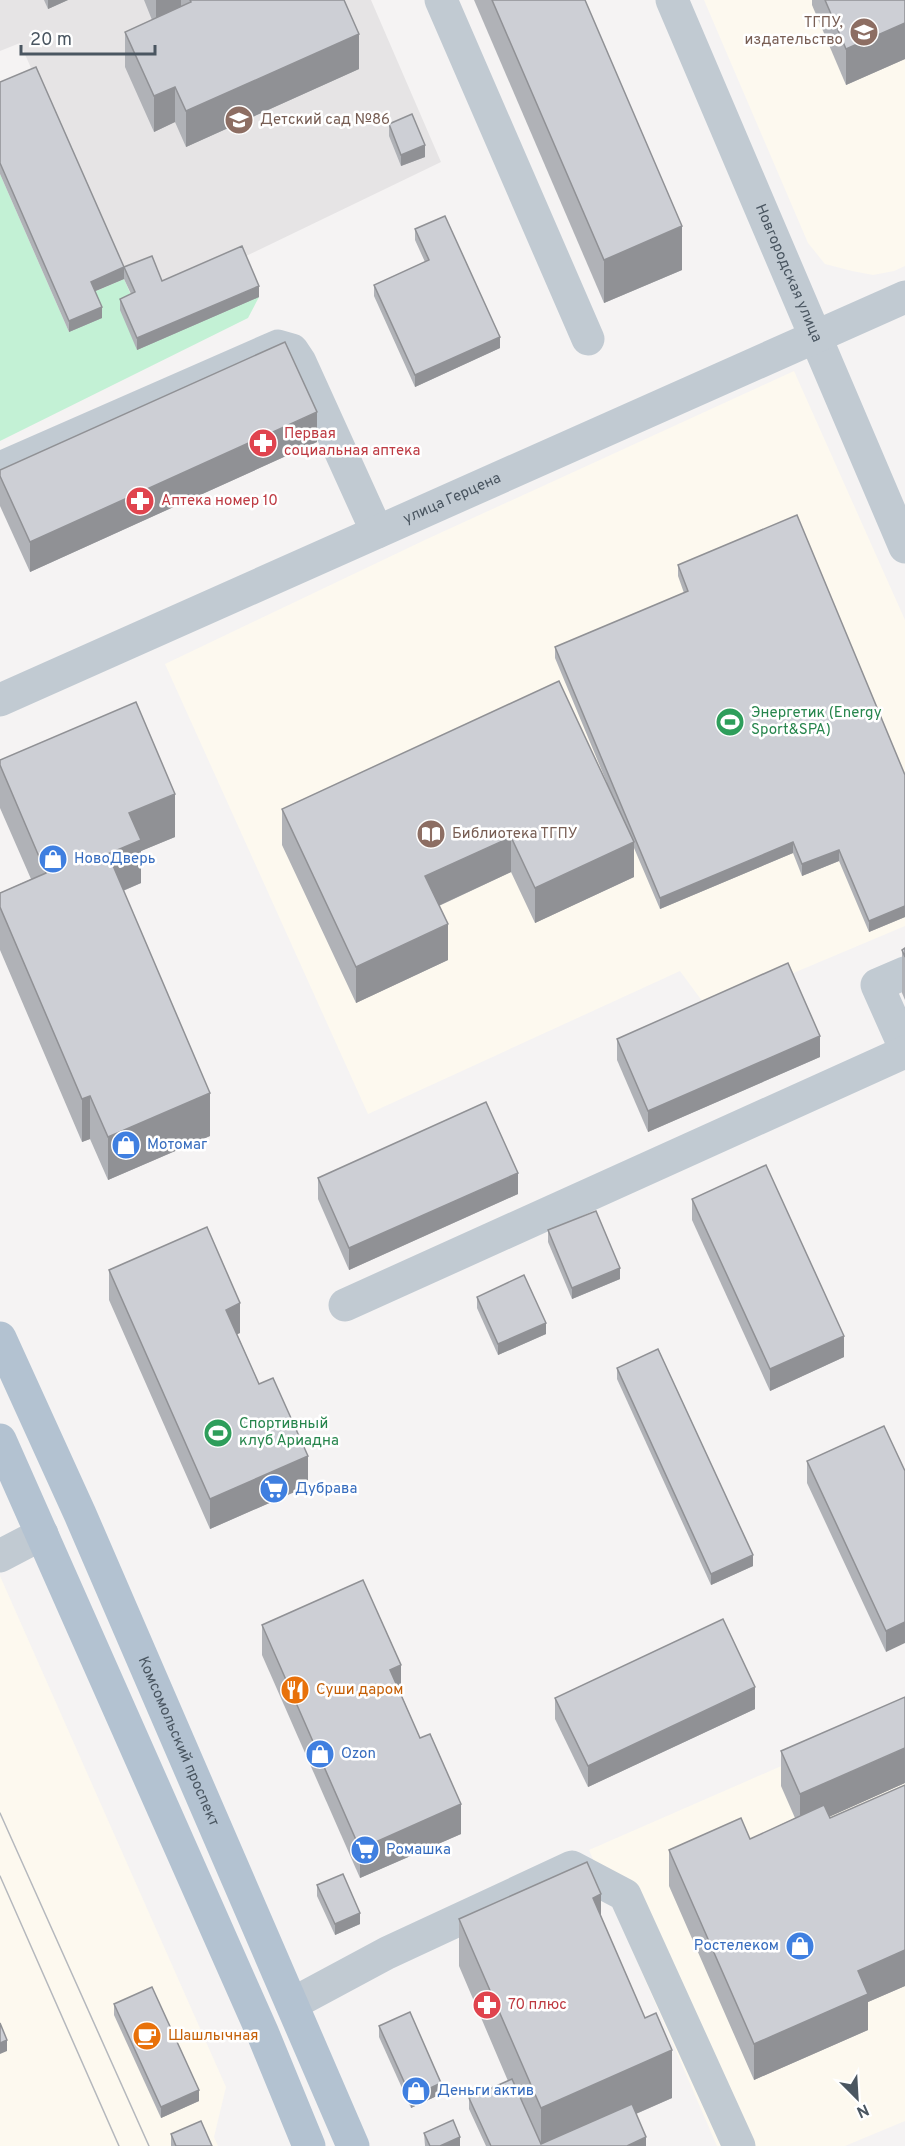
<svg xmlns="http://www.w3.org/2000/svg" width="905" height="2146" font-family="Overpass,sans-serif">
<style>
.commercial{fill:#fdf9ef}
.education{fill:#e6e4e5}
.green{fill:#c3f1d5}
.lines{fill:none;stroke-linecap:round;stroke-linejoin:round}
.minor{stroke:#c1cad2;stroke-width:33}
.major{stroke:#b3c2d1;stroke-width:33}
.tram{stroke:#b5b8bd;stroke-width:1.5}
.wall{fill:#b0b2b7}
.shaded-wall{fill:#909195}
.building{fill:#cdcfd5;stroke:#909195;stroke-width:1.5}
.labels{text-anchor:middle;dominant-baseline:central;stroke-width:5;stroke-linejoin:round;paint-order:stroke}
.education-label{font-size:15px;fill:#785e54;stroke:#fff;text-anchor:start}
.street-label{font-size:15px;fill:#4a5661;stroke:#fff}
.health-label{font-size:15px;fill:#be3a42;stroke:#fff;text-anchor:start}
.leisure-label{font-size:15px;fill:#27864d;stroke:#fff;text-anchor:start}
.shop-label{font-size:15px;fill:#366cbe;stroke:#fff;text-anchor:start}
.food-label{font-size:15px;fill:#c56008;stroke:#fff;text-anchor:start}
</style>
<rect width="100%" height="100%" fill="#f5f3f3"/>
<g class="commercial">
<path d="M704,0h201v266l-11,5 -21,4 -21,-4 -27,-7 -17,-21z"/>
<path d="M794,371l111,249v306l-197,83 -28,-38 -312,143 -203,-450 262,-125z"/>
<path d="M0,1576l226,511 -12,50 4,9h-218z"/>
<path d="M905,1712v409l-60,25h-128l-128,-296z"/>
</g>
<path class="education" d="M0,0h371l70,162 -199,96 -80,34 -38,-13 -104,-236 -20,8z"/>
<path class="green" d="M0,174l69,158 22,-39 33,-14 11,25 124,-7 -11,21 -248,123z"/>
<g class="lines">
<g class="minor">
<path d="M441,0l147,339"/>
<path id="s1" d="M672,0l233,547"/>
<path d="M0,468l278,-122 14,4 8,12 77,170"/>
<path id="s2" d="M0,700l905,-403"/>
<path d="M905,973l-28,12 28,63"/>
<path d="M345,1305l560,-253"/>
<path d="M0,1556l42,-22"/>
<path d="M292,2004l95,-51 185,-86 53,28 114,251"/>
</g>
<g class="major">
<path id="s3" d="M0,1338l80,176 273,632"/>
<path d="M0,1440l263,594 46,112"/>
</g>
<g class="tram">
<path d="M0,1813l149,333"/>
<path d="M0,1876l119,270"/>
</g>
</g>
<g class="wall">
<path d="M44,0h24l-20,9z"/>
<path d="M144,0h200l15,69 -173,78 -11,-25 -21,10 -29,-65v-35l27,-12z"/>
<path d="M474,0h111l97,270 -78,33z"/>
<path d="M812,0h93v59l-59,26 -34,-80z"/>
<path d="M0,82l124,185 38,14 97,16 -122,53 -17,-40v-11l11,-5 -7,-15 -29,12 7,27 -33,14 -69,-158z"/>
<path d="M389,124l36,33 -24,9 -12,-30z"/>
<path d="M415,229l85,119 -85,39 -41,-91v-11l51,-23 -10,-22z"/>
<path d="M317,442l-287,130 -30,-66v-36z"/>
<path d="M678,565l227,210v142l-36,15 -30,-71 -37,15 -9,-23 -133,56 -26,-61v29l-99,46 -24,-51 -72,34 9,54 -92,43 -74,-158v-36l325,-26 -52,-125v-11l129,-54 -6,-17z"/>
<path d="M0,760l175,77 -34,14v32l-18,8 87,245 -102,44 -18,-41 -8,3 -82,-192v-57l31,-14 -31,-71z"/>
<path d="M905,948v52l-3,-7v-43z"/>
<path d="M617,1039l203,18 -172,75 -31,-72z"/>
<path d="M318,1178l200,16 -169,76 -31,-71z"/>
<path d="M692,1199l152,158 -74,34 -78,-171z"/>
<path d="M548,1230l72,49 -48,20 -24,-57z"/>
<path d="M109,1270l131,63 -3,1 22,50 49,102 -98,43 -101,-229z"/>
<path d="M477,1297l69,37 -48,21 -21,-47z"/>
<path d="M617,1368l136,198 -42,19 -94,-206z"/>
<path d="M807,1461l98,10 -19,181 -79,-169z"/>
<path d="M262,1625l139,69 60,140 -101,44 -98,-223z"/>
<path d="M555,1698l200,11 -167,78 -33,-68z"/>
<path d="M781,1751l124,32 -75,33v2l75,-33v201l-37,16v28l-114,50 -85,-194v-36l81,-11 45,-21 -14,-32z"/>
<path d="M317,1885l43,39 -25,11 -18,-39z"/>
<path d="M601,1917l71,181 -36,16 10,32h-160l-17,-37v-11l39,-17 -49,-115v-47z"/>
<path d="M114,2004l85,97 -38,17 -47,-103z"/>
<path d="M379,2026l62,68 -30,14 -32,-71z"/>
<path d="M424,2133l36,13h-35z"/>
<path d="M171,2134l41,12h-41z"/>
</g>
<g class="shaded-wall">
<path d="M48,0h20l-20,9z"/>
<path d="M156,0h25v15l-25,12z"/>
<path d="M905,23v36l-59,26v-36z"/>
<path d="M359,34v35l-173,78v-36z"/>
<path d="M175,87v35l-21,10v-36z"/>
<path d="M425,145v12l-24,9v-11z"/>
<path d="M682,226v44l-78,33v-43z"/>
<path d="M124,267v12l-33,14v-11z"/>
<path d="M259,286v11l-122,53v-12z"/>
<path d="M102,307v11l-33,14v-11z"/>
<path d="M500,337v11l-85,39v-12z"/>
<path d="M317,412v30l-287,130v-30z"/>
<path d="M175,794v43l-34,14v32l-33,14v-43l21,-41z"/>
<path d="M511,837v35l-86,40v-36z"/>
<path d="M634,842v35l-99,46v-35z"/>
<path d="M793,842v11l-133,56v-11z"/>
<path d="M839,850v11l-37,15v-12z"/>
<path d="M905,906v11l-36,15v-11z"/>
<path d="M448,924v36l-92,43v-36z"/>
<path d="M820,1036v21l-172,75v-21z"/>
<path d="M210,1093v43l-102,44v-43z"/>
<path d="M90,1096v43l-8,3v-43z"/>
<path d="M518,1173v21l-169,76v-22z"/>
<path d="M620,1268v11l-48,20v-11z"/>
<path d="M240,1303v30l-14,6v-29z"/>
<path d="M546,1323v11l-48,21v-11z"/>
<path d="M844,1336v21l-74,34v-22z"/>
<path d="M308,1456v30l-98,43v-30z"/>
<path d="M753,1555v11l-42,19v-11z"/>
<path d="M905,1622v21l-19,9v-21z"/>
<path d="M401,1665v30l-11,-25z"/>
<path d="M755,1687v22l-167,78v-21z"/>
<path d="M905,1748v35l-105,47v-36z"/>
<path d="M461,1804v30l-101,44v-29z"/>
<path d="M601,1894v47l-8,-43z"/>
<path d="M360,1913v11l-25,11v-11z"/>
<path d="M905,1950v36l-37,16v28l-114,50v-36l104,-73z"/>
<path d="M7,2040v11l-7,3v-11z"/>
<path d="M672,2050v48l-110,48h-21v-38z"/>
<path d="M441,2083v11l-30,14v-11z"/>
<path d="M199,2090v11l-38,17v-11z"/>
<path d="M460,2137v9h-20z"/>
<path d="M646,2137v9h-19z"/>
</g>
<g class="building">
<path d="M190,0h154l15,34 -173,77 -11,-24 -21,9 -29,-64 66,-30z"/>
<path d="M492,0h93l97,226 -78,34z"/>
<path d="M825,0h80v23l-59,26z"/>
<path d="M36,67l88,200 -33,15 11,25 -33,14 -69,-158v-81z"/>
<path d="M412,114l13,31 -24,10 -12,-31z"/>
<path d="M445,216l55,121 -85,38 -41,-90 55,-25 -14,-31z"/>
<path d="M242,246l17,40 -122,52 -17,-39 15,-7 -11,-25 28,-11 10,25z"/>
<path d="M285,342l32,70 -287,130 -30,-66v-6z"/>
<path d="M797,515l108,260v131l-36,15 -30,-71 -37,14 -9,-22 -133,56 -105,-251 133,-56 -10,-26z"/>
<path d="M559,681l75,161 -99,46 -24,-51 -86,39 23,48 -92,43 -74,-158z"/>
<path d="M136,702l39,92 -46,19 12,27 -33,14 102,239 -102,44 -18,-41 -8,3 -82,-192v-14l46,-20 -46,-108v-5z"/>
<path d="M905,948v9l-3,-7z"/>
<path d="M788,963l32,73 -172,75 -31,-72z"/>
<path d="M486,1102l32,71 -169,75 -31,-70z"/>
<path d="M766,1165l78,171 -74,33 -78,-170z"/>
<path d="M596,1211l24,57 -48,20 -24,-58z"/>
<path d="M207,1227l33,76 -14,7 33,74 14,-6 35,78 -98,43 -101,-229z"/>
<path d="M524,1275l22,48 -48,21 -21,-47z"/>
<path d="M658,1349l95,206 -42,19 -94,-206z"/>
<path d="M884,1426l21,45v151l-19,9 -79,-170z"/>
<path d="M363,1580l38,85 -11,5 30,68 10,-4 31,70 -101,45 -98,-224z"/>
<path d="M723,1619l32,68 -167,79 -33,-68z"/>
<path d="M905,1697v51l-105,46 -19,-43z"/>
<path d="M905,1785v165l-47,21 10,23 -114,50 -85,-194 72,-32 9,21 74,-34 6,13z"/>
<path d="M587,1862l14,32 -8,4 52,120 11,-5 16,37 -131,58 -82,-189z"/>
<path d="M343,1874l17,39 -25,11 -18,-39z"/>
<path d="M152,1987l47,103 -38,17 -47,-103z"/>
<path d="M410,2012l31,71 -30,14 -32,-71z"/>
<path d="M0,2023l7,17 -7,3z"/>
<path d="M512,2079l29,65 91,-40 14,33 -19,9h-136l-22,-48z"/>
<path d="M453,2120l7,17 -20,9h-10l-6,-13z"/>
<path d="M201,2121l11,25h-36l-5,-12z"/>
</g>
<defs>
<g id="university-disc" transform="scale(1.5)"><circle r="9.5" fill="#8d6e63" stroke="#fff"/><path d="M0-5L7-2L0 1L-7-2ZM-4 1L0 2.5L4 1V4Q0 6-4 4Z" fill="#fff"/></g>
<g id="school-disc" transform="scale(1.5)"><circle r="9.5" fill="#8d6e63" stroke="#fff"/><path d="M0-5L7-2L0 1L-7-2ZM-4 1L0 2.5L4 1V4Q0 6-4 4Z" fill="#fff"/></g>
<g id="pharmacy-disc" transform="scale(1.5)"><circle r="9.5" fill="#e0444e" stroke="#fff"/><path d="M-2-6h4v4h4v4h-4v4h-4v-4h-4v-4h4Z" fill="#fff"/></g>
<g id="stadium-disc" transform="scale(1.5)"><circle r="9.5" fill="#2e9e5b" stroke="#fff"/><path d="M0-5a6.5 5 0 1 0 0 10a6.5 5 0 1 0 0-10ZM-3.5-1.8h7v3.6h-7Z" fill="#fff"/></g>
<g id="library-disc" transform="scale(1.5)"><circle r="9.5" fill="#8d6e63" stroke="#fff"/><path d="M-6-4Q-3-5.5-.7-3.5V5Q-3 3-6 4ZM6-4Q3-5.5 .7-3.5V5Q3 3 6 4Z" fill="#fff"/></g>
<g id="shop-disc" transform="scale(1.5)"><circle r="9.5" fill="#3f7fe0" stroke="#fff"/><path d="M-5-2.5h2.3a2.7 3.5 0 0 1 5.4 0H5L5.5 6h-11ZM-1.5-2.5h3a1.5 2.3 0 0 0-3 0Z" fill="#fff"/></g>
<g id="supermarket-disc" transform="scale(1.5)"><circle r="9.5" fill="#3f7fe0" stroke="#fff"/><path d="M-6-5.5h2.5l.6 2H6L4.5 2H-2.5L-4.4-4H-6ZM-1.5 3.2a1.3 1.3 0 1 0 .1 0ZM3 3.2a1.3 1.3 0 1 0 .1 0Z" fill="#fff"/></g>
<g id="restaurant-disc" transform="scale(1.5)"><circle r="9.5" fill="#e8710a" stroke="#fff"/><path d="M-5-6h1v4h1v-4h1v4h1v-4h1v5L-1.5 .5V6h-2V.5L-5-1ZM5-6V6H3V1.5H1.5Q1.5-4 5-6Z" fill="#fff"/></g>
<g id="cafe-disc" transform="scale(1.5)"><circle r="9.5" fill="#e8710a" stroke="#fff"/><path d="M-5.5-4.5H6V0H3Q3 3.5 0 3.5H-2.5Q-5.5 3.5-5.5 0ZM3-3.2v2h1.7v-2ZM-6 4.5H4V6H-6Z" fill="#fff"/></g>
</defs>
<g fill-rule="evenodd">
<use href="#university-disc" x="864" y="32"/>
<use href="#school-disc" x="239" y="120"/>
<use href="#pharmacy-disc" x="263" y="443"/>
<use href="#pharmacy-disc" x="140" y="501"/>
<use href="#stadium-disc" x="730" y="722"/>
<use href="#library-disc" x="431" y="834"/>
<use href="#shop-disc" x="53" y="859"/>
<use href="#shop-disc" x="126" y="1145"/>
<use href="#stadium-disc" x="218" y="1433"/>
<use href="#supermarket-disc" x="274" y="1489"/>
<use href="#restaurant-disc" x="295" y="1690"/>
<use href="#shop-disc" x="320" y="1754"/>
<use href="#supermarket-disc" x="365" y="1850"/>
<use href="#shop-disc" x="800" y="1946"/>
<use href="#pharmacy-disc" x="487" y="2005"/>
<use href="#cafe-disc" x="147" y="2036"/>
<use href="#shop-disc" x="416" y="2091"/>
</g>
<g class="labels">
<g class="education-label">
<text x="843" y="23" text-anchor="end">ТГПУ,<tspan x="843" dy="17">издательство</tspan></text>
<text x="260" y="120">Детский сад №86</text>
<text x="452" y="834">Библиотека ТГПУ</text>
</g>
<g class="street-label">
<text stroke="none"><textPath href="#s1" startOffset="297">Новгородская улица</textPath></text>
<text stroke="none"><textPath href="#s2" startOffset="495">улица Герцена</textPath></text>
<text stroke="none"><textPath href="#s3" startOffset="441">Комсомольский проспект</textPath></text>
</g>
<g class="health-label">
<text x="284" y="434">Первая<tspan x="284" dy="17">социальная аптека</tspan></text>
<text x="161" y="501">Аптека номер 10</text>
<text x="508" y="2005">70 плюс</text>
</g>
<g class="leisure-label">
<text x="751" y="713">Энергетик (Energy<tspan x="751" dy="17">Sport&amp;SPA)</tspan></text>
<text x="239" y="1424">Спортивный<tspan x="239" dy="17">клуб Ариадна</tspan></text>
</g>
<g class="shop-label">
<text x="74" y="859">НовоДверь</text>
<text x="147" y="1145">Мотомаг</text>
<text x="295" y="1489">Дубрава</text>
<text x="341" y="1754">Ozon</text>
<text x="386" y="1850">Ромашка</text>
<text x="779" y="1946" text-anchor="end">Ростелеком</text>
<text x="437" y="2091">Деньги актив</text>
</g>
<g class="food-label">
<text x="316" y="1690">Суши даром</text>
<text x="168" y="2036">Шашлычная</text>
</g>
</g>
<g transform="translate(857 2098) rotate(156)" stroke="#ffffff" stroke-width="4.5" paint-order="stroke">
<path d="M0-4.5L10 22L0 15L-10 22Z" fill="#4a5661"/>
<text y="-9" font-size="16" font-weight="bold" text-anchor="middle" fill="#4a5661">N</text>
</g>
<path d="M21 45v9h134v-9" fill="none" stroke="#4a5661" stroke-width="3"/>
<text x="30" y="45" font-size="18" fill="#4a5661" stroke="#ffffff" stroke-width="4.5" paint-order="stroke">20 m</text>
</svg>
